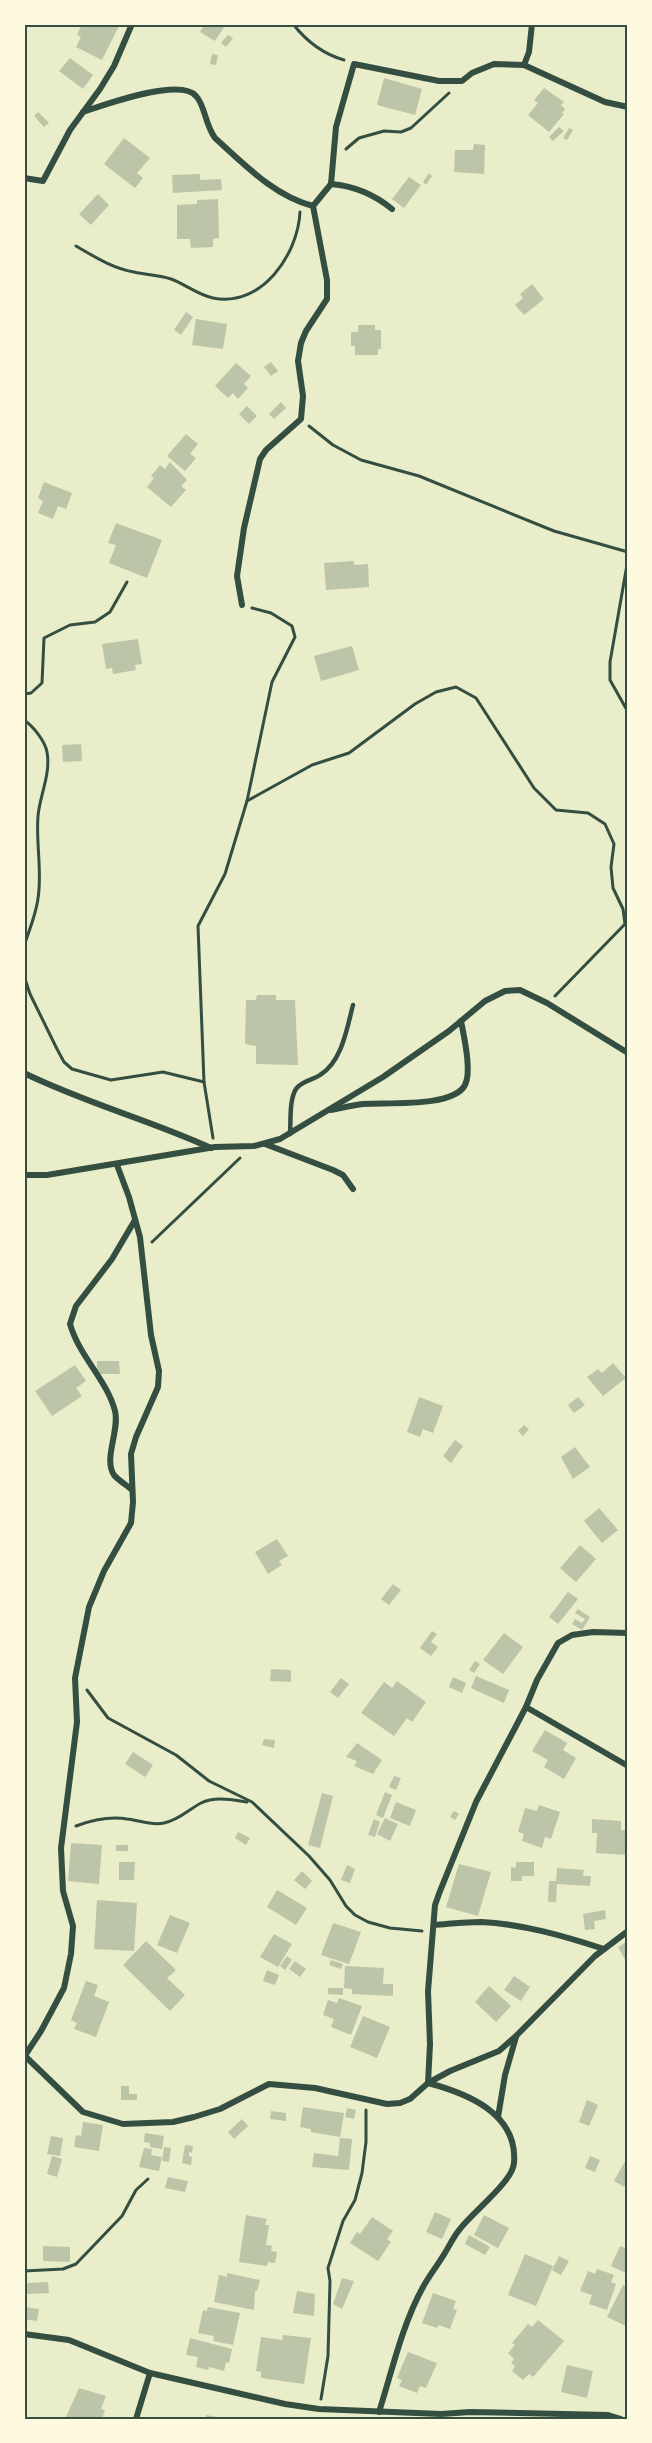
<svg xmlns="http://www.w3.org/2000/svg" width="652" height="2443" font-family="Commissioner,sans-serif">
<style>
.building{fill:#bcc5a7}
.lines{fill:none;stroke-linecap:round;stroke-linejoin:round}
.path{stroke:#344e41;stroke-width:3}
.service{stroke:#344e41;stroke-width:4.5}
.minor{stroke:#344e41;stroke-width:6}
.neatline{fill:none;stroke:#344e41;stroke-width:2}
</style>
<rect width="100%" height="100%" fill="#e9edc9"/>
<g class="building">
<path d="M82,24l4,2 1,-2h33l-18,36 -26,-13 5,-10 -4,-2z"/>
<path d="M205,24h21l-11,17 -15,-9z"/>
<path d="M228,35l5,3 -7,9 -5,-4z"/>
<path d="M212,54l6,1 -2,10 -6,-1z"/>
<path d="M70,58l23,17 -10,14 -24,-18z"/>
<path d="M384,78l38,11 -7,26 -38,-10z"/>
<path d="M544,88l20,14 -3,3 4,4 -3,4 2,1 -15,18 -21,-17 10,-12 -4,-3z"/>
<path d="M38,112l11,11 -5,4 -10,-11z"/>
<path d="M559,127l5,4 -11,10 -4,-4z"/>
<path d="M569,128l4,2 -6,10 -4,-2z"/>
<path d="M124,138l26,20 -13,15 6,5 -8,10 -31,-24z"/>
<path d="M474,144l11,1 -1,29 -30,-2 1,-22h18z"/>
<path d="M429,173l3,3 -6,9 -3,-3z"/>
<path d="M200,174v6l21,-1 1,11 -49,3 -1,-18z"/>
<path d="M409,177l12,8 -17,23 -12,-9z"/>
<path d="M98,194l11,11 -18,20 -12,-11z"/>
<path d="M218,199l1,39 -6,1v8l-22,1 -1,-9h-13v-34l20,-1v-4z"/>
<path d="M532,284l12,15 -20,16 -9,-10 8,-7 -3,-4z"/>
<path d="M186,312l7,5 -12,18 -7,-5z"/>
<path d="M196,319l31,5 -4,25 -31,-4z"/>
<path d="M358,325h17v5h6v19h-3v6h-23v-9h-4v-14h7z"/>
<path d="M271,362l7,9 -7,5 -7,-9z"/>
<path d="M236,363l15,13 -7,8 4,4 -10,11 -5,-6 -5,5 -13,-12z"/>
<path d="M281,402l5,6 -12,11 -5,-5z"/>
<path d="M247,406l10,10 -8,8 -10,-10z"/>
<path d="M186,434l12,10 -8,10 6,4 -11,13 -18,-15z"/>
<path d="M170,462l17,18 -6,6 5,4 -15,17 -24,-20 7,-9 -3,-2 9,-11 5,4z"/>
<path d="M44,482l28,11 -6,16 -8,-3 -5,13 -15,-6 5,-12 -5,-3z"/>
<path d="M116,523l46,17 -15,38 -38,-15 7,-18 -8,-2z"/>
<path d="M354,561v4l14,-1 1,23 -43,3 -2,-27z"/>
<path d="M138,639l4,25 -7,1 1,5 -23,4 -1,-6 -6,1 -4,-25z"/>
<path d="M352,646l7,24 -38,11 -7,-25z"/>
<path d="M81,744l1,17 -19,1 -1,-17z"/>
<path d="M257,995h19v5h19l3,65 -42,-1v-18l-11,-2 1,-44h10z"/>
<path d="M97,1361h22l1,13h-23z"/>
<path d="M613,1363l13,15 -23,18 -16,-19 11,-8 4,4z"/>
<path d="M75,1365l11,16 -10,7 6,8 -30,20 -17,-25z"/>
<path d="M419,1397l24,9 -10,27 -10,-4 -3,8 -13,-5z"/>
<path d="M578,1397l7,8 -11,8 -6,-8z"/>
<path d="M524,1425l5,4 -6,7 -5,-5z"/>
<path d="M455,1440l8,6 -12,17 -8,-7z"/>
<path d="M575,1447l15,20 -17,12 -12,-22z"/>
<path d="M599,1508l19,22 -16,13 -18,-22z"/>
<path d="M277,1539l11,17 -9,5 3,4 -14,9 -13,-22z"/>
<path d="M580,1545l16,14 -20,23 -16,-14z"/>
<path d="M393,1584l8,6 -12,15 -8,-6z"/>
<path d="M568,1592l10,7 -20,25 -9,-7z"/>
<path d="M578,1609l12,8 -8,13 -10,-6 3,-5 7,4 3,-4 -10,-6z"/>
<path d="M432,1631l5,3 -6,8 7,5 -7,9 -11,-8z"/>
<path d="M504,1633l19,14 -20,27 -20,-14z"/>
<path d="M475,1661l5,3 -6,9 -5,-3z"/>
<path d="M271,1669l20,1v12l-21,-1z"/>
<path d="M476,1676l33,14 -5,13 -33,-15z"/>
<path d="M453,1677l13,6 -4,10 -13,-6z"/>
<path d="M341,1678l8,6 -11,14 -8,-6z"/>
<path d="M397,1681l29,21 -14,20 -5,-4 -13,18 -33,-23 23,-31 8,6z"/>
<path d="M545,1730l22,13 -4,7 13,8 -12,21 -20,-12 4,-7 -16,-9z"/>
<path d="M264,1739l11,1 -1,8 -12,-3z"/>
<path d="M357,1743l25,17 -9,14 -19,-8 3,-5 -11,-4z"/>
<path d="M133,1752l20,13 -8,12 -20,-13z"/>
<path d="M394,1776l7,2 -5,12 -7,-3z"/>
<path d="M385,1792l7,3 -9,23 -7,-3z"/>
<path d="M322,1793l11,3 -13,52 -12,-3z"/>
<path d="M396,1802l20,8 -6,16 -20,-8z"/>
<path d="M539,1805l21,7 -9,27 -6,-2 -3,11 -20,-7 2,-7 -6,-2 7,-24 12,3z"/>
<path d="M454,1811l5,3 -4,6 -5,-3z"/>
<path d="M385,1818l13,6 -8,17 -13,-7z"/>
<path d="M374,1819l6,3 -5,15 -7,-2z"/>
<path d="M592,1819l29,2v9l7,1v24l-32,-2 1,-20h-5z"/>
<path d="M238,1832l12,6 -4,7 -11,-7z"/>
<path d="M71,1843l31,2 -3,39 -31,-3z"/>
<rect x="116" y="1845" width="12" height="6"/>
<path d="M119,1862h16l-1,18h-15z"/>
<path d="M516,1862h18v14h-12v5h-11v-14l5,1z"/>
<path d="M459,1864l32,8 -13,44 -32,-9z"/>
<path d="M347,1865l8,4 -5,14 -9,-3z"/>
<path d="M557,1868l27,2 -1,6h8l-1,10 -33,-2 -1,18h-8l1,-21h7z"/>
<path d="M302,1871l10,10 -7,8 -11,-9z"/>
<path d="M277,1890l30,18 -11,17 -29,-18z"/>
<path d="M97,1900l40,3 -3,48 -40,-2z"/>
<path d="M605,1910l1,9 -12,2 1,8 -10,1 -2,-16z"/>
<path d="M170,1915l20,8 -13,30 -20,-8z"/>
<path d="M333,1923l28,9 -12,32 -28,-9z"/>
<path d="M274,1934l18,10 -14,23 -18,-10z"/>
<path d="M146,1941l30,29 -9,8 18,17 -15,16 -47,-46z"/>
<path d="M628,1941v24l-10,-18z"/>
<path d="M287,1956l5,4 -7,10 -5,-4z"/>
<path d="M331,1960l12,4 -2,5 -12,-4z"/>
<path d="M295,1961l11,8 -6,8 -11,-8z"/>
<path d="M345,1966l39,2 -1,16h10v12l-41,-2v-5l-8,-1z"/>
<path d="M267,1970l12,5 -4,10 -12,-4z"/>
<path d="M514,1976l16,11 -9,14 -17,-11z"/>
<path d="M86,1981l12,4 -4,11 15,6 -13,35 -22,-8 3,-6 -6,-3z"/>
<path d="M489,1986l22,20 -15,16 -21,-20z"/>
<path d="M328,1988h15v7l-15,-1z"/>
<path d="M339,1998l23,8 -11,29 -20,-8 3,-8 -11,-4 5,-15 9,3z"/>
<path d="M363,2016l27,11 -13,31 -27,-11z"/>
<path d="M121,2086h8v8h8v6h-16z"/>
<path d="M587,2100l11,5 -9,21 -10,-4z"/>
<path d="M303,2107l41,6 -4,24 -29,-5v-3l-11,-2z"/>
<path d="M347,2108l9,2 -2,9 -9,-2z"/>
<path d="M271,2111l15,2v8l-16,-2z"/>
<path d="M242,2119l6,7 -14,13 -6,-7z"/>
<path d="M83,2122l20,3 -4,26 -25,-4 2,-12 5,1z"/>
<path d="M145,2133l19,3 -2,13 -12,-2v-4l-6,-1z"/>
<path d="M51,2136l12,2 -3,18 -13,-2z"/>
<path d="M340,2138l12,1 -3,31 -37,-3 2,-14 24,3z"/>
<path d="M185,2145l8,1 -1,7 -3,-1v4l3,1 -1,8 -9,-2z"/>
<path d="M164,2147l7,1 -2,14 -7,-1z"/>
<path d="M144,2148l8,1 -1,6 11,2 -3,14 -20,-4z"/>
<path d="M52,2156l10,3 -5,18 -10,-3z"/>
<path d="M590,2156l10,4 -5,12 -10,-4z"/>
<path d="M628,2156v30l-3,-1 -1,2 -10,-6z"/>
<path d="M168,2177l20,4 -3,11 -20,-4z"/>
<path d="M435,2212l16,7 -9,20 -16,-7z"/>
<path d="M246,2215l21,4 -2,6h4l-3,20 6,1 -1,5 6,1 -2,11 -7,-1 -1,4 -28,-4z"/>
<path d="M484,2215l25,13 -11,20 -24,-13z"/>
<path d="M372,2217l21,14 -6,8 4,3 -13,19 -28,-18 7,-11 3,2z"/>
<path d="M469,2235l21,12 -5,8 -20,-11z"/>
<path d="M43,2246l27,1v15l-27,-1z"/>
<path d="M620,2246l8,3v25l-17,-8z"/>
<path d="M525,2254l28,12 -17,40 -28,-11z"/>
<path d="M559,2256l10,5 -8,14 -9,-5z"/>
<path d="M597,2269l17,6 -3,7 5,2 -9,26 -18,-6 3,-9 -12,-4 8,-20 7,3z"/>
<path d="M227,2273l33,7 -3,11h-2l-1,19 -40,-8 5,-27 8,2z"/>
<path d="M342,2278l12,3 -12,28 -9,-5z"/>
<path d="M48,2282l1,11 -22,1v-11z"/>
<path d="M623,2285l5,2v40l-21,-10z"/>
<path d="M297,2291l18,3 -1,22 -21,-3z"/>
<path d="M433,2293l23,8 -3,8 4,1 -7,19 -11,-4 -2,3 -15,-5z"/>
<path d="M25,2307l14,2 -2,12 -13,-2z"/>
<path d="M208,2307l32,6 -7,32 -20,-4 1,-5 -16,-3 5,-23 4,1z"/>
<path d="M538,2320l26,21 -31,36 -4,-3 -6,6 -11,-9 3,-5 -4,-3 3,-4 -6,-6 7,-8 -3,-2 16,-19 4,3z"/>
<path d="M283,2335l28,3 -7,46 -43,-6v-6l-5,-1 5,-34 21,3z"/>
<path d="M190,2338l42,11 -3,14 -3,-1 -2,9 -15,-4 -1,3 -12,-3 2,-10 -12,-2z"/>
<path d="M408,2352l29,11 -11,25 -6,-2 -3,7 -18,-7 3,-6 -5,-2z"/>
<path d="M567,2365l26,6 -6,27 -26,-6z"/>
<path d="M79,2388l27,8 -5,13 4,1 -3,9h-37z"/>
<path d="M206,2415l17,3v1h-18z"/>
</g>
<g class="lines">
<g class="path">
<path d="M293,24c14,18 30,30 51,36"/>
<path d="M346,149l13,-11 25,-7 17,1 10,-4 38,-35"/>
<path d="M76,246c19,11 36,22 58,26 12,3 25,3 37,7 14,5 27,16 42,19 49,10 85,-44 87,-86"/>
<path d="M309,426l24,19 28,15 58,16 135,55 74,21"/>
<path d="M628,559l-18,103v18l18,32"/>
<path d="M24,694l7,-1 11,-10 2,-45 26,-13 25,-3 15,-10 17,-30"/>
<path d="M24,720c9,6 21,21 23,32 4,22 -7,42 -9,64 -2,24 3,49 1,73 -1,20 -9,39 -15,57"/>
<path d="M247,801l65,-36 37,-12 66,-49 21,-12 20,-5 20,11 58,90 22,22 32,3 17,11 9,20 -3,23 2,21 10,21 2,15 -70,72"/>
<path d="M24,976l6,18 27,55 7,13 8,7 39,11 52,-8 41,10"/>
<path d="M213,1138l-9,-56 -6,-156 27,-52 22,-73 25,-119 23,-45 -3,-11 -21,-13 -19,-5"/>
<path d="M152,1242l88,-84"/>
<path d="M87,1690l21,28 68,37 33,26 43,21 57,54 21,24 16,26 9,9 13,7 22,6 32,3"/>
<path d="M76,1826c16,-6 33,-10 51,-7 12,1 24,7 37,4 15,-3 24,-13 37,-20 14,-7 32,-3 46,-1"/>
<path d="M24,2271l39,-2 13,-5 46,-48 14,-26 12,-11"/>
<path d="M321,2399l7,-43 2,-75 -2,-13 15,-47 12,-21 7,-27 4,-31v-32"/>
</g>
<path class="service" d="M290,1134c1,-13 -1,-34 6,-45 5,-8 17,-9 24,-14 22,-13 27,-47 33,-70"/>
<g class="minor">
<path d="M524,65l5,-13 3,-28"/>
<path d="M83,112c21,-7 97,-35 113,-16 9,9 9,29 19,42 29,26 59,58 98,68l18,-22 5,-57 18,-63 85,17h23l10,-8 22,-9 30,1 81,37 23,5"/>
<path d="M24,178l19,3 27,-51 30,-41 14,-23 18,-42"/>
<path d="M331,184c23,2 44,11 61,25"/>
<path d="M242,605l-5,-29 7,-48 16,-69 6,-9 35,-31 2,-23 -5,-35 3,-18 5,-12 21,-32v-19l-14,-74"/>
<path d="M24,1073c61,30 126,47 187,75"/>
<path d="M331,1110c11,-2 22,-5 32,-6 23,-2 90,4 102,-19 7,-14 -1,-48 -4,-64"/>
<path d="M265,1144l68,26 10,5 10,14"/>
<path d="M24,1175h23l168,-28 39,-1 26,-7 103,-62 66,-46 36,-30 20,-10 15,-1 27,13 81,50"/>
<path d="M132,1490c-5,-5 -13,-9 -18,-15 -11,-16 6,-45 1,-64 -8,-31 -36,-55 -45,-87l6,-18 36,-47 23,-39"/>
<path d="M526,1707l102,59"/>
<path d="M434,1925c15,-1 31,-3 47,-3 42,2 83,14 123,27"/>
<path d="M25,2056l58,56 40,12 50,-2 21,-5 26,-8 49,-25 46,4 72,16 13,-1 10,-4 18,-16 22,-12 49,-20 17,-15 79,-80 33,-25"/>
<path d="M24,2057l17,-26 23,-43 7,-34 2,-28 -10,-35 -2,-43 16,-126 -2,-44 14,-71 15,-36 27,-48 2,-21 -2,-48 5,-17 22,-50 1,-16 -8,-36 -11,-98 -11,-40 -12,-32"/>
<path d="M498,2117l7,-42 11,-38"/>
<path d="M24,2334l45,6 81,33 135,31 34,5 122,5 29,-2 138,3 13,4"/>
<path d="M379,2412c13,-41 23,-87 44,-125 6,-11 14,-21 20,-31 6,-9 10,-19 17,-27 13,-17 53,-48 54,-66 4,-50 -48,-70 -86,-80l2,-39 -2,-53 7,-86 5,-14 36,-89 50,-95 11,-27 21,-37 14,-8 21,-3 35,1"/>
<path d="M136,2419l14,-46"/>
</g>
</g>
<rect width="652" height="2443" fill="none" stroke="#fefae0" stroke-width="51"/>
<rect x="26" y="26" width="600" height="2392" class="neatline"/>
</svg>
